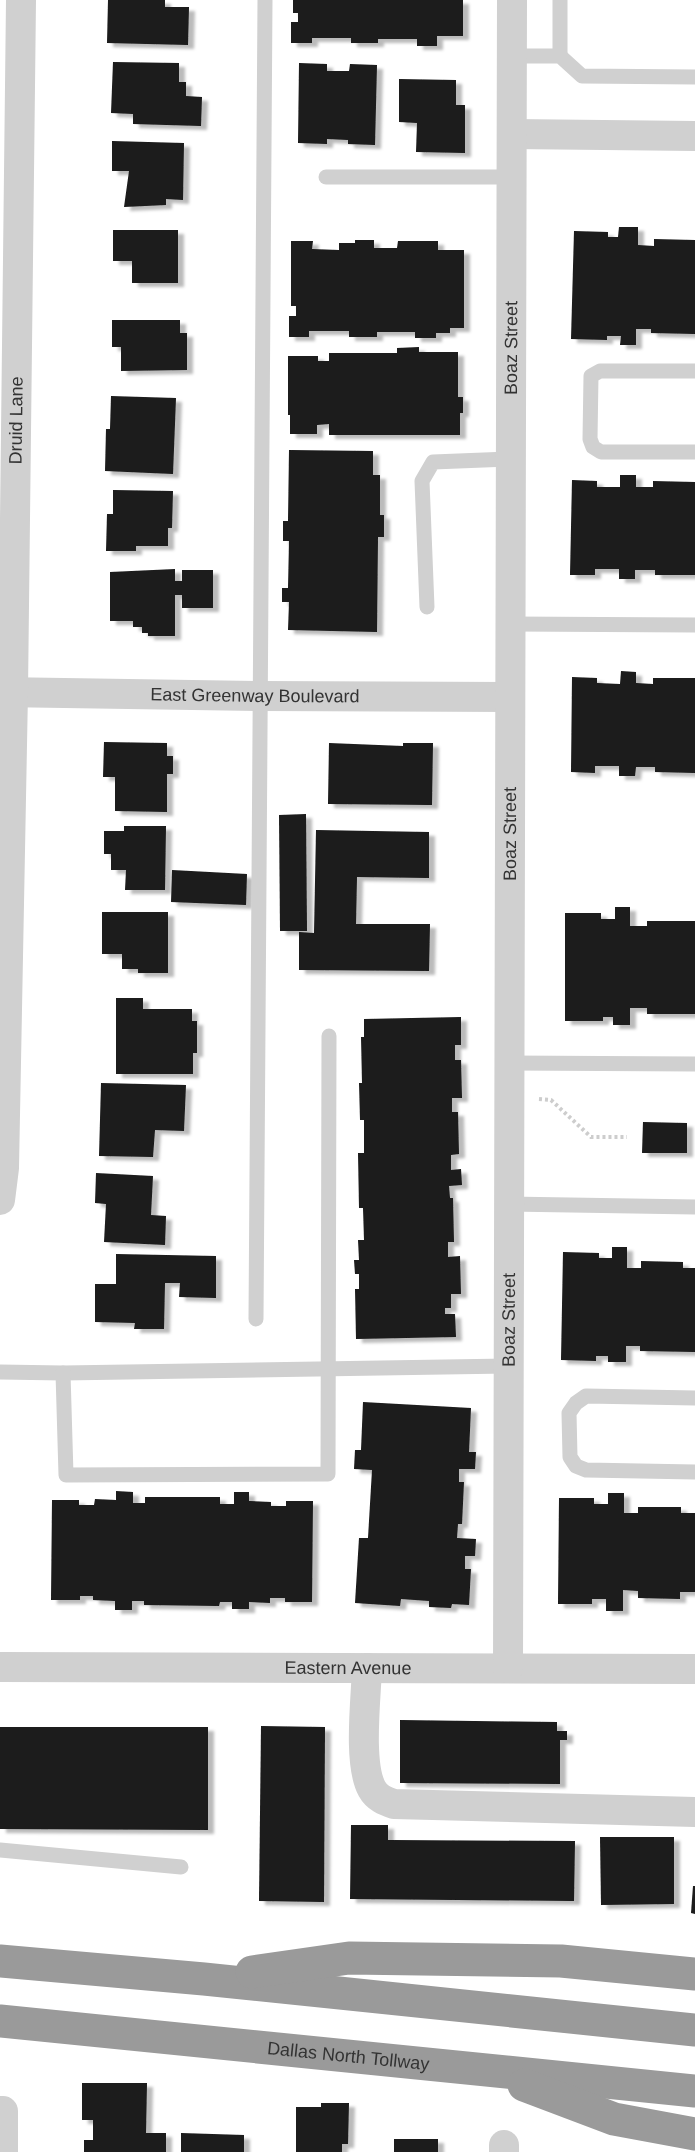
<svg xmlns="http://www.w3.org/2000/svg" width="695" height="2152" font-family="Helvetica,sans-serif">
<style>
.building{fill:#1a1a1a;filter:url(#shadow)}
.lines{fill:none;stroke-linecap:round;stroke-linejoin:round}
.path{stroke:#cdcdcd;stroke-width:4;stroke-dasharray:3 3;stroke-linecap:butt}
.service{stroke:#d0d0d0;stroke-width:15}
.minor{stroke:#d0d0d0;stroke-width:30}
.motorway{stroke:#9a9a9a;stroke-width:33}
.labels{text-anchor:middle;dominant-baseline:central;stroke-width:6;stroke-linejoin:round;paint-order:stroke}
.street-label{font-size:18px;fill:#333;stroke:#fff}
</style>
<defs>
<filter id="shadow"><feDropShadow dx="6" dy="4" stdDeviation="1.5" flood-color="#0004"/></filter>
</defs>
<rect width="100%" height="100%" fill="#fff"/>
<g class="building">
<path d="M108,0h57v7h24l-1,38 -81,-2z"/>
<path d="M293,0h170v36h-26v10h-20v-7h-39v4h-27v-5h-39v5h-21v-21h7v-9h-5z"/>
<path d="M113,62l66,1v19h7v14l16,1 -1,29 -68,-2v-10l-22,-1z"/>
<path d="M299,63l28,1v7h22l1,-7 27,1 -2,80 -27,-1v-4l-21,-1v5l-29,-1z"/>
<path d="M399,79l57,1v25h9v48l-49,-1 1,-29 -18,-1z"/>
<path d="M112,141l72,2 -1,57 -17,-1v6l-42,2 5,-36h-17z"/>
<path d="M619,227h19v18l16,1v-7l41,1v94l-44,-1v-4h-15v16h-16l1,-9h-14v4l-36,-1 3,-108 34,1v5h10z"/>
<path d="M113,230h65v53h-46v-22h-19z"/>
<path d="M355,240h19v8h23l1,-7h40v9h26v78h-14v5h-14v5h-21v-6h-38v5h-28v-6h-40v6h-20v-21h7v-10h-5v-65h22l-1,8 27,1v-7h16z"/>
<path d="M112,320h68v13h7v37l-66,1v-24h-9z"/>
<path d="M419,347v5h39v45h5v16h-3v22h-131v-11l-12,1v9h-27v-19h-2v-59h30v5h11v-8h68v-5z"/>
<path d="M111,396l65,2 -3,76 -68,-3 1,-42h4z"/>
<path d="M289,450l84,1v24h7v40h4v22h-6l-1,95 -89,-2 1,-28h-7v-14h6l1,-47h-6v-20h5z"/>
<path d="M620,475h16v12h17v-6l42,1v93h-40v-5h-20v9h-16v-10h-24v6h-25l2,-95 25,1v6h23z"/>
<path d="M113,490l60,1 -1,37h-4v18h-32v5h-30l1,-37h6z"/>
<path d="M175,569v12h7v-11h31v38h-31v-13h-7v41h-27v-3h-6v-6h-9v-6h-23v-49z"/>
<path d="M621,671l15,1v11l17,1v-6h42v95l-40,-1v-5h-19l-1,9h-16v-10h-24v7l-24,-1 1,-95 25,1v5l23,1z"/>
<path d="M104,742l63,1v13h6v18h-6v38l-52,-1v-34h-12z"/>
<path d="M329,743l74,3v-3h30l-1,62 -104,-1z"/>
<path d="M306,814l1,117h-27l-1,-116z"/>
<path d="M124,826h42l-1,64h-40l1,-20h-15v-16h-7v-23h20z"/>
<path d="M316,830l113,2v46l-72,-1 -1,47h74l-1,47 -130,-1v-38l15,1z"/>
<path d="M172,870l75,4 -1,31 -75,-3z"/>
<path d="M615,907h15v19h17v-5h48v93h-48v-6h-17v17h-17v-8h-10v4h-38v-108h36v6h14z"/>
<path d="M102,912h66v61h-30v-4h-16v-15h-20z"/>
<path d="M116,998h27v11h49v12h5v32h-4v21h-77z"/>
<path d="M461,1017v28h-6v15h6l1,38h-10v14h6l1,42 -8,1v15l10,-1 1,16 -13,1 1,12h3l1,44h-6v15l12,-1 1,38h-10v14h-6v6h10l1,23 -100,2 -1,-50h4v-15h-4l-1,-14h5l-1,-20h6l-1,-32h-4l-1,-55h6v-33h-4l-1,-37h3l-1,-46h3v-18z"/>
<path d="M101,1083l85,2 -2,46 -29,-1 -2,27 -54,-1z"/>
<path d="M643,1122l44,1v30h-45z"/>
<path d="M96,1173l57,3 -2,39 15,1 -1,29 -61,-3 2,-38 -11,-1z"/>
<path d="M612,1247h15v21h14v-7l42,1v6h12v84l-55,-1v-5h-14v16h-18v-6h-12v5l-35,-1 2,-108 36,1v5h13z"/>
<path d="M116,1254l100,2v42l-37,-1 1,-14h-15l-1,46h-30l1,-6 -40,-1v-38h21z"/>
<path d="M363,1402l108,6 -2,44h7l-1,17h-16v13h5l-2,42h-4l-1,14 19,1 -1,17h-10v13h6l-2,36 -17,-1 -1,4 -22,-1v-6l-28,-2 -1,7 -45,-3 4,-65h9l4,-68 -18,-1 1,-19h6z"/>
<path d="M116,1491l17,1v11h12v-6h75v7h14v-12h15v9l22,1v4h15v-5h27l-1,101h-27v-4h-15v5l-21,-1v7h-17v-7h-12l-1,4 -75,-1v-4h-12v9h-17v-9l-22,-1v-4h-13v4h-29l1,-100h27v5h15l1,-6 21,1z"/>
<path d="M608,1493h16v20h14v-6h43v6h14v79h-15v7l-42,-1v-7l-15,-1v21h-17v-12h-14v5h-34l1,-106h35v6h14z"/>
<path d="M400,1720l157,2v9h10v9h-7v44l-160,-1z"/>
<path d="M261,1726l64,1 -1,175 -65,-1z"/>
<path d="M0,1727h208v103l-208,-1z"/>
<path d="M351,1825h37v15l187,1 -1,60 -224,-2z"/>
<path d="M600,1837h74v67l-73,1z"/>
<path d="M693,1886h2v28l-4,-1z"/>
<path d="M82,2083h65l-1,50h20v19h-82v-12h9v-20h-11z"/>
<path d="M321,2103h28l-1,41h-6v8h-46v-45h25z"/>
<path d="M181,2133l63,2v17h-63z"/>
<rect x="394" y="2139" width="44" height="13"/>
</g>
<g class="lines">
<path class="path" d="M539,1099l12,1 40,37h36"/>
<g class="service">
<path d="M560,0v56"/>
<path d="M512,56h48l22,20 113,1"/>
<path d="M326,177h186"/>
<path d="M695,371h-95l-9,5 -1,63 3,8 8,5h94"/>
<path d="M427,607l-5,-126 11,-19 76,-3"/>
<path d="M510,624l185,1"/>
<path d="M508,1063l187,1"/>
<path d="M508,1204l187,3"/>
<path d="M256,1319l9,-1319"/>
<path d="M0,1372l63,1 445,-7"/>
<path d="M63,1373l3,102 262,-1 1,-438"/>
<path d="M695,1398l-109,-2 -10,7 -7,10 1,44 6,9 10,4 109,2"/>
<path d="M0,1850l181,17"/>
</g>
<g class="minor">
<path d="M512,134l183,2"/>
<path id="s1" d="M0,692l261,4 248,1"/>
<path id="s2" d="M0,1200l4,-32 9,-476 8,-692"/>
<path id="s3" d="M0,1667l695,2"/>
<path d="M367,1668c-1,30 -9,96 5,121 5,9 13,12 22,15l301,8"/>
<path id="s4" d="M508,1668l4,-1668"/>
<path d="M0,2111h3v41"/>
<path d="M504,2145v7"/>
</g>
<g class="motorway">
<path d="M0,1961l204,18 491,51"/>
<path d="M252,1972l97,-14 212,3 134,13"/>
<path id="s5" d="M0,2021l695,70"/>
<path d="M524,2085l90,34 81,15"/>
</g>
</g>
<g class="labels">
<g class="street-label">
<text stroke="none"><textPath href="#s4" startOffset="1320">Boaz Street</textPath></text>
<text stroke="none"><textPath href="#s2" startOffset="780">Druid Lane</textPath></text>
<text stroke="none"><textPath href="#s1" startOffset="255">East Greenway Boulevard</textPath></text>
<text stroke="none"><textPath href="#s4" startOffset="834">Boaz Street</textPath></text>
<text stroke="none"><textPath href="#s4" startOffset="348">Boaz Street</textPath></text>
<text stroke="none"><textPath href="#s3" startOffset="348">Eastern Avenue</textPath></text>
<text stroke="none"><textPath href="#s5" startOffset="350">Dallas North Tollway</textPath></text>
</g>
</g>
</svg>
